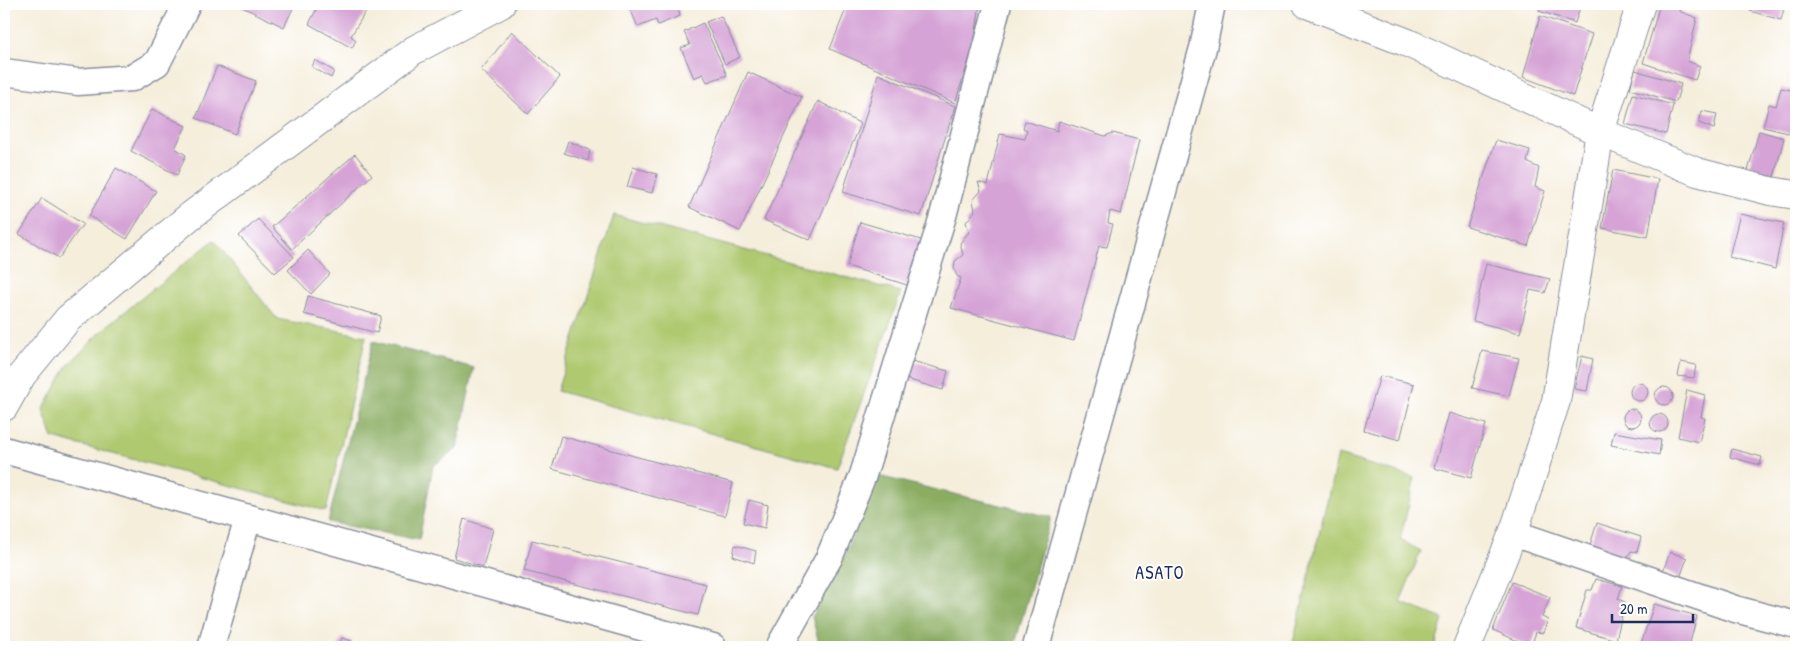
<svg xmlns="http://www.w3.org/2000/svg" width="1800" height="651" font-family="'Patrick Hand',sans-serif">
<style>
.green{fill:#afc96f;stroke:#657c66}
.forest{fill:#8bad62;stroke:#536e60}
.building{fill:#d5a3d6}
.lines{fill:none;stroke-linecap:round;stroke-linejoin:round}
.minor-casing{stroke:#888e9c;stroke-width:29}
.tertiary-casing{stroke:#888e9c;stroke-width:30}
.minor{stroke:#fff;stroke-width:26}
.tertiary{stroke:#fff;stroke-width:28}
.labels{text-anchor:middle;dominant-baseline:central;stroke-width:4;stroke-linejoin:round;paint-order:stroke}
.quarter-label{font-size:18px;letter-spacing:1px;fill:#1b2f5e;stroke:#fff}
</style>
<rect width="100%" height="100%" fill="#fff"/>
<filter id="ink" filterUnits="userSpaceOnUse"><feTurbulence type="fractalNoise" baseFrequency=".02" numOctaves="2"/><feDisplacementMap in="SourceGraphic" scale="10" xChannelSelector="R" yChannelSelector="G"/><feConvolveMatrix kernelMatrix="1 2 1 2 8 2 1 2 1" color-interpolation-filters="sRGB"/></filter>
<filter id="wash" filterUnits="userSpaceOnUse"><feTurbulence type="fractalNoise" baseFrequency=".0096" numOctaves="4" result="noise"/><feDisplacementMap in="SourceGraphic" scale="20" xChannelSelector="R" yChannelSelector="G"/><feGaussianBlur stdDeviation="1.12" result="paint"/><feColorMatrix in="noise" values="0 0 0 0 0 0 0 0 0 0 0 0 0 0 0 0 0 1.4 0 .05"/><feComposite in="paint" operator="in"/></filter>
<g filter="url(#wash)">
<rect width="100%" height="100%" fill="#f5eedb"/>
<g class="green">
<path d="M614,215l287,77 -64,176 -280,-77z"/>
<path d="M214,240l63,79 89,17 -40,175 -273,-73 -10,-28 25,-45 39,-39z"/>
<path d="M1338,455l77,23 -15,62 21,11 -21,51 43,17 -8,28h-143z"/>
</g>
<g class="forest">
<path d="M373,341l101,27 -17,81 -24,17 -14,74 -91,-18z"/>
<path d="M878,476l173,41 -37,130h-194l-8,-30 29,-53z"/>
</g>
<g id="blocks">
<g class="building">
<path d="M236,4h59l-11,23z"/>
<path d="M319,4h51l-19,32 5,4 -4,8 -43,-24z"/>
<path d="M628,4h57l-7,3 2,9 -22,9 -2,-5 -18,7z"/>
<path d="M848,4h132l-6,40 -19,59 -125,-54z"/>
<path d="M1542,4h39l-6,19 -36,-12z"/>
<path d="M1660,4h20l-1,7 18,7 -10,43 13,5 -5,14 -52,-17z"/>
<path d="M1752,4h33l-4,16 -31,-9z"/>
<path d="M721,16l19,41 -15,7 -19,-42z"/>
<path d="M1540,16l52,18 -19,62 -50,-19z"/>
<path d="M703,23l24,52 -20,7 -4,-8 -9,4 -13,-30 9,-3 -6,-13z"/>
<path d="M512,31l48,46 -32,37 -47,-44z"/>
<path d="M315,60l19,11 -3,7 -19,-11z"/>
<path d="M217,66l39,15 -21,53 -39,-16z"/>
<path d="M1635,70l46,14 -5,18 -46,-13z"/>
<path d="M748,72l54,25 -62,134 -51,-24z"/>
<path d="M878,74l77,32 -34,110 -78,-24z"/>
<path d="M1781,88l15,3v44l-33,-8 6,-23 7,2z"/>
<path d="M1633,94l40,11 -7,29 -41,-10z"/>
<path d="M818,101l43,23 -51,116 -46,-20z"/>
<path d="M152,109l34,17 -11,22 11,7 -9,20 -46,-24z"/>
<path d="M1702,111l15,3 -3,15 -15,-6z"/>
<path d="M1025,121l32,10 2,-10 46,15 8,-3 26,7 -18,74 -11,-3 -2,12 5,1 -6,23 -8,-1 -25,95 -123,-33 10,-30 -4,-2 -3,-7 1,-8 8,-6 -3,-12 9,-11 -3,-10 9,-11 -2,-11 8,-9 -3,-9 10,3 12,-51 25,5 2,-9 -4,-2z"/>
<path d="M1759,131l25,7 -10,39 -26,-6z"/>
<path d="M1496,140l34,10 -3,12 12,6 -4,19 10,4 -17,55 -61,-19z"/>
<path d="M568,141l22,9 -2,11 -24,-8z"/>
<path d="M355,154l17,21 -80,74 -20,-22z"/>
<path d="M633,167l24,7 -5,19 -25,-6z"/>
<path d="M116,168l40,23 -29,48 -38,-23z"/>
<path d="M1613,170l45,9 -10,58 -46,-9z"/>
<path d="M42,198l41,26 -24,34 -40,-24z"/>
<path d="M1740,214l44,9 -9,46 -46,-12z"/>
<path d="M258,219l36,38 -19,16 -36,-37z"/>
<path d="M860,222l61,18 -14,45 -60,-19z"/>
<path d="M308,250l22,24 -19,20 -23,-24z"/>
<path d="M1486,264l64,15 -5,14 -15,-3 -10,43 -47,-12z"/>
<path d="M308,296l73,20 -4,17 -73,-19z"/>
<path d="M1482,351l37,7 -10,38 -37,-8z"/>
<path d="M1582,356l11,3 -6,32 -13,-2z"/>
<path d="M912,361l36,10 -5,19 -37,-11z"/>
<path d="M1681,362l15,3 -2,13 -16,-2z"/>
<path d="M1380,376l34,8 -14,56 -36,-10z"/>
<circle cx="1639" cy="392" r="9"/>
<circle cx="1664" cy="396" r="9"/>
<path d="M1687,390l18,5 -4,22 4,1 -6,24 -21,-5z"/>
<circle cx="1632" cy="418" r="9"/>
<path d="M1449,413l37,11 -15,54 -37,-10z"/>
<circle cx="1659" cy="423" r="9"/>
<path d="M1614,432l47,8 -2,15 -48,-10z"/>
<path d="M561,436l172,47 -8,33 -173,-47z"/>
<path d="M1732,449l30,8 -2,8 -30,-8z"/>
<path d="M749,500l19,5 -3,23 -22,-5z"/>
<path d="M464,519l29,10 -10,38 -29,-9z"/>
<path d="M1597,523l44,14 -4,15 -6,-1 -4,7 -37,-13z"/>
<path d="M532,540l174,44 -8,31 -174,-44z"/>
<path d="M735,545l21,6 -2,12 -21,-7z"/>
<path d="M1670,552l17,6 -7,20 -17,-7z"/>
<path d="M1596,579l26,7 -4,13 7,3 -9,38 -40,-12 11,-38h5z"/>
<path d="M1512,582l38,15 -8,20 6,3 -5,13 -7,-1 -5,15 -38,-17z"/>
<path d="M1654,604l43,12 -7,27 11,4h-61z"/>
<path d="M342,638l10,3 -2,6h-12z"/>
</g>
</g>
</g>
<g filter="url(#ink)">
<use href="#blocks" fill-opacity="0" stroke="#888e9c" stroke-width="1"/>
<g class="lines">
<g class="minor-casing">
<g id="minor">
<path d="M4,72l74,10 54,-4 25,-15 30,-59"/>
<path d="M4,450l709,197"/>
<path d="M1513,533l222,76 61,16"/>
<path d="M211,647l37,-129"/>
<path d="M779,647l50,-89 34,-83 80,-259 55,-212"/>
<path d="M1036,647l167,-599 9,-44"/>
</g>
</g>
<g class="tertiary-casing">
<g id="tertiary">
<path d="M1307,4l101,39 192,89 97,40 73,19 26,4"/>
<path d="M4,407l18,-32 46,-56 121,-102 225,-167 87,-46"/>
<path d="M1467,647l48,-119 41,-127 44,-269 41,-128"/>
</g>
</g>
<use href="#minor" class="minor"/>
<use href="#tertiary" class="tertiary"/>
</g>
</g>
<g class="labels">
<g class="quarter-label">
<text x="1160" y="572">ASATO</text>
</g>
</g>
<rect width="1800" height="651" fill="none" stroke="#fff" stroke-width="20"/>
<path d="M1612 614v8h81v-8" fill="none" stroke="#1b2f5e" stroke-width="2.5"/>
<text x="1620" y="614" font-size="15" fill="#1b2f5e" stroke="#ffffff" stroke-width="4" paint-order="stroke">20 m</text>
</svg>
